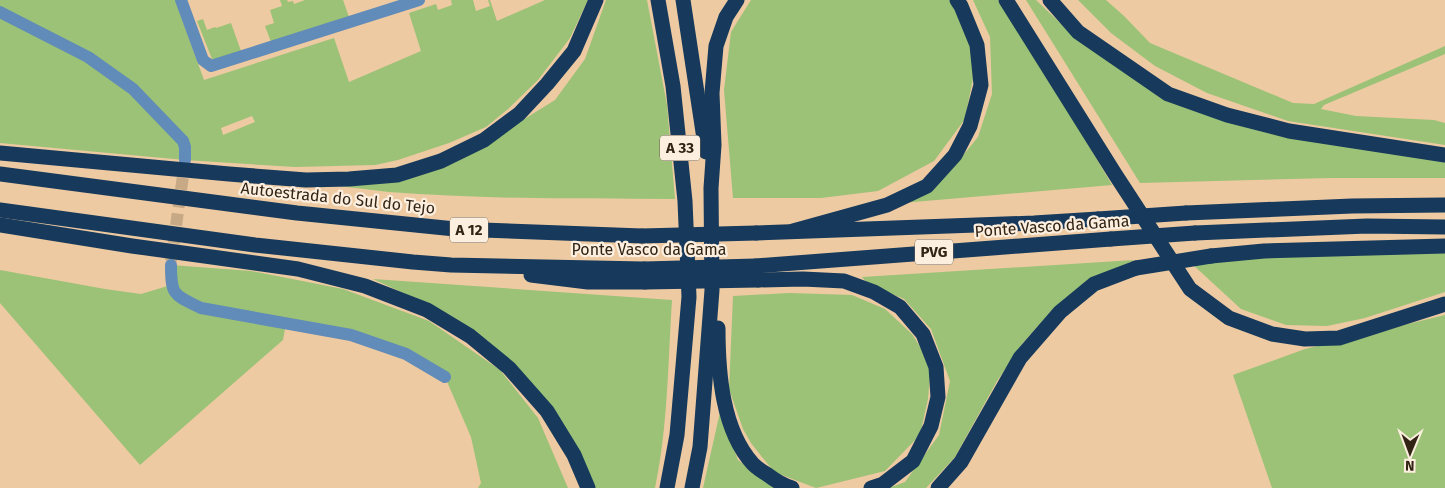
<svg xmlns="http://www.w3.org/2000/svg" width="1445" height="488" font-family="'Fira Sans',sans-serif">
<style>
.green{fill:#9bc277;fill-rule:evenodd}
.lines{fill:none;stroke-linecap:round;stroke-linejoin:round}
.minor-tunnel{stroke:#c7a986;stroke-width:12;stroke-dasharray:12 6;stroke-linecap:butt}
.minor{stroke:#618bb8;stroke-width:12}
.highway{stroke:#16395c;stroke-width:15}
.highway-bridge{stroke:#16395c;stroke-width:15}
.labels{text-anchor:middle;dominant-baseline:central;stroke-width:4.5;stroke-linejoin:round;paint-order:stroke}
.shield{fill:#fdefdf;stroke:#6e6151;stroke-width:1}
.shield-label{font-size:15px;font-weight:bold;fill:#312414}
.street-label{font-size:16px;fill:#312414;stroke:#fdefdf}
</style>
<rect width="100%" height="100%" fill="#edcaa2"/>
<g class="green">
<path d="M0,0h175l29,80 130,-42 15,44 72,-31 -12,-38 27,-9 2,6 14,-5 -1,-5h22l3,11 14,-5 -2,-6h2l7,21 48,-21h43l-18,38 -32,42 -30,29 -22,18 -37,16 -51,17 -23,5 -80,2 -110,-7 -185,-17zM252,116l3,6 -32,13 -2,-7z"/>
<path d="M280,0h7l1,2 5,-1 1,3 11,-4h38l6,17 -78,25 -6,-16 9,-3 -4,-13 12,-4z"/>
<path d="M606,0h41l20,105 8,94c-95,0 -191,0 -286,-7 -25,-3 -50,-6 -76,-9l141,-20 101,-63 30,-41z"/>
<path d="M751,0h199l11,15 15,48 -11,56 -31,42 -56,30 -57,7h-88l-9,-108 7,-58z"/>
<path d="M973,0h25l75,119 39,66 -210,18 49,-33 27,-33 14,-43 -2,-57z"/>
<path d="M1026,0h10l41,39 101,64 267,56v19h-113l-192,5z"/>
<path d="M1078,0h28l18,16 26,27 143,60 21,1 131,-58v8l-121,51 -3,4 35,7 78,4 11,3v22l-157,-24 -81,-28 -52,-27 -44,-33z"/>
<path d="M203,19l4,11 8,-3 1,1 15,-5 10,28 -27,9 -2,-1 -15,-38z"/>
<path d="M1445,253v39l-80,26 -38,8 -41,-1 -45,-16 -50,-46 26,-4z"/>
<path d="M1134,260l-55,30 -27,20 -30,34 -25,37 -42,76 -29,31h-37l16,-6 34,-47 11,-54 -19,-52 -27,-30 -37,-16 -5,-6z"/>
<path d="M171,265l80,6 92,18 86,32 71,49 38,48 30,70h-90l3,-5 -10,-46 -26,-60 -39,-23 -120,-31 -3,17 -143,125 -140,-162v-33l105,19 36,5 30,-9z"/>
<path d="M373,279l299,21c-4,62 -4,126 -17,188h-60l-43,-82 -64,-65 -85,-48z"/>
<path d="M789,293l63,2 33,14 27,25 19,30 -3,35 -8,36 -35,36 -69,17 -42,-16 -23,-29 -8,-14 -14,-40 4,-93z"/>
<path d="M1445,315v173h-173l-39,-113 72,-26z"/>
<path d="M720,412l18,48 37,28h-72z"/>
</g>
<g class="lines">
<path class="minor-tunnel" d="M171,261l14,-99"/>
<g class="minor">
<path d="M181,0l22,60 8,6 208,-66"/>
<path d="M0,12l88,45 45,32 50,52 2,6v13"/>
<path d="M171,265c0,31 3,30 30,43l150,27 55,19 39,23"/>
</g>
<g class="highway">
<path d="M658,0l15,86 12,115 4,96 -12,138 -10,53"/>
<path d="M683,0l23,152"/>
<path d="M1006,0l109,174 75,115 39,29 43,16 33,5 34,-1 106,-34"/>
<path d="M1050,0l28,32 90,62 59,21 62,16 156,24"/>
<path d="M0,153l229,21 77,6 43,-1 48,-4 44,-14 43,-21 35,-26 28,-30 27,-33 22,-51"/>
<path d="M0,174l297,39 158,16 187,7"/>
<path d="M0,210l255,35 158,17 38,3 193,4"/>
<path d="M1186,213l166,-7 93,-1"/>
<path d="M0,225l132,21 166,23 67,17 62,24 43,26 39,32 38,43 27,44 14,33"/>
<path d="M793,231l94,-26 40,-19 28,-31 15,-29 11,-41 -4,-40 -16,-39 -4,-6"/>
<path d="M756,233l278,-10 64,-4"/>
<path d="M1195,233l172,-7 78,1"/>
<path d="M1211,256l53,-5 181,-5"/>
<path d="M756,266l355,-27"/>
<path d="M531,275l57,7h57"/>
<path d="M758,280l45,-1 41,2 30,11 26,15 23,27 13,33 2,30 -7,29 -18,35 -30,23 -12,4"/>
<path d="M718,328c0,44 4,102 35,136 4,4 10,8 15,11 8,6 14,10 24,13"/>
<path d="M692,488l8,-41 12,-157 -1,-102 3,-43 -2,-52 4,-47 10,-29 11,-17"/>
<path d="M938,488l23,-26 59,-104 40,-46 34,-28 42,-16"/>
</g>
<g class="highway-bridge">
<path d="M1098,219l88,-6"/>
<path d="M642,236l114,-3"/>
<path d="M1111,239l84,-6"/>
<path d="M1136,268l75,-12"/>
<path d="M644,269l112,-3"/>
<path d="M645,282l113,-2"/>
</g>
</g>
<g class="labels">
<g class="shield">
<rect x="660" y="135.5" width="40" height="25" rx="4"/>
<rect x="450" y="217.5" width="38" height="25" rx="4"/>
<rect x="915" y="239.5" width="38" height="25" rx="4"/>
</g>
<g class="shield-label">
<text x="680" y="148">A 33</text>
<text x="469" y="230">A 12</text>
<text x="934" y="252">PVG</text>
</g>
<g class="street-label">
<text transform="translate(338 198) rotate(6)">Autoestrada do Sul do Tejo</text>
<text transform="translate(1052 226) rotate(-4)">Ponte Vasco da Gama</text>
<text x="649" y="249">Ponte Vasco da Gama</text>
</g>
</g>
<g transform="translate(1410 453) rotate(181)" stroke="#fdefdf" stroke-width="4" paint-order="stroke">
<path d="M0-4L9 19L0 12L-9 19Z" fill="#312414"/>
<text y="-8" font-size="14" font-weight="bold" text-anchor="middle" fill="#312414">N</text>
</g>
</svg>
